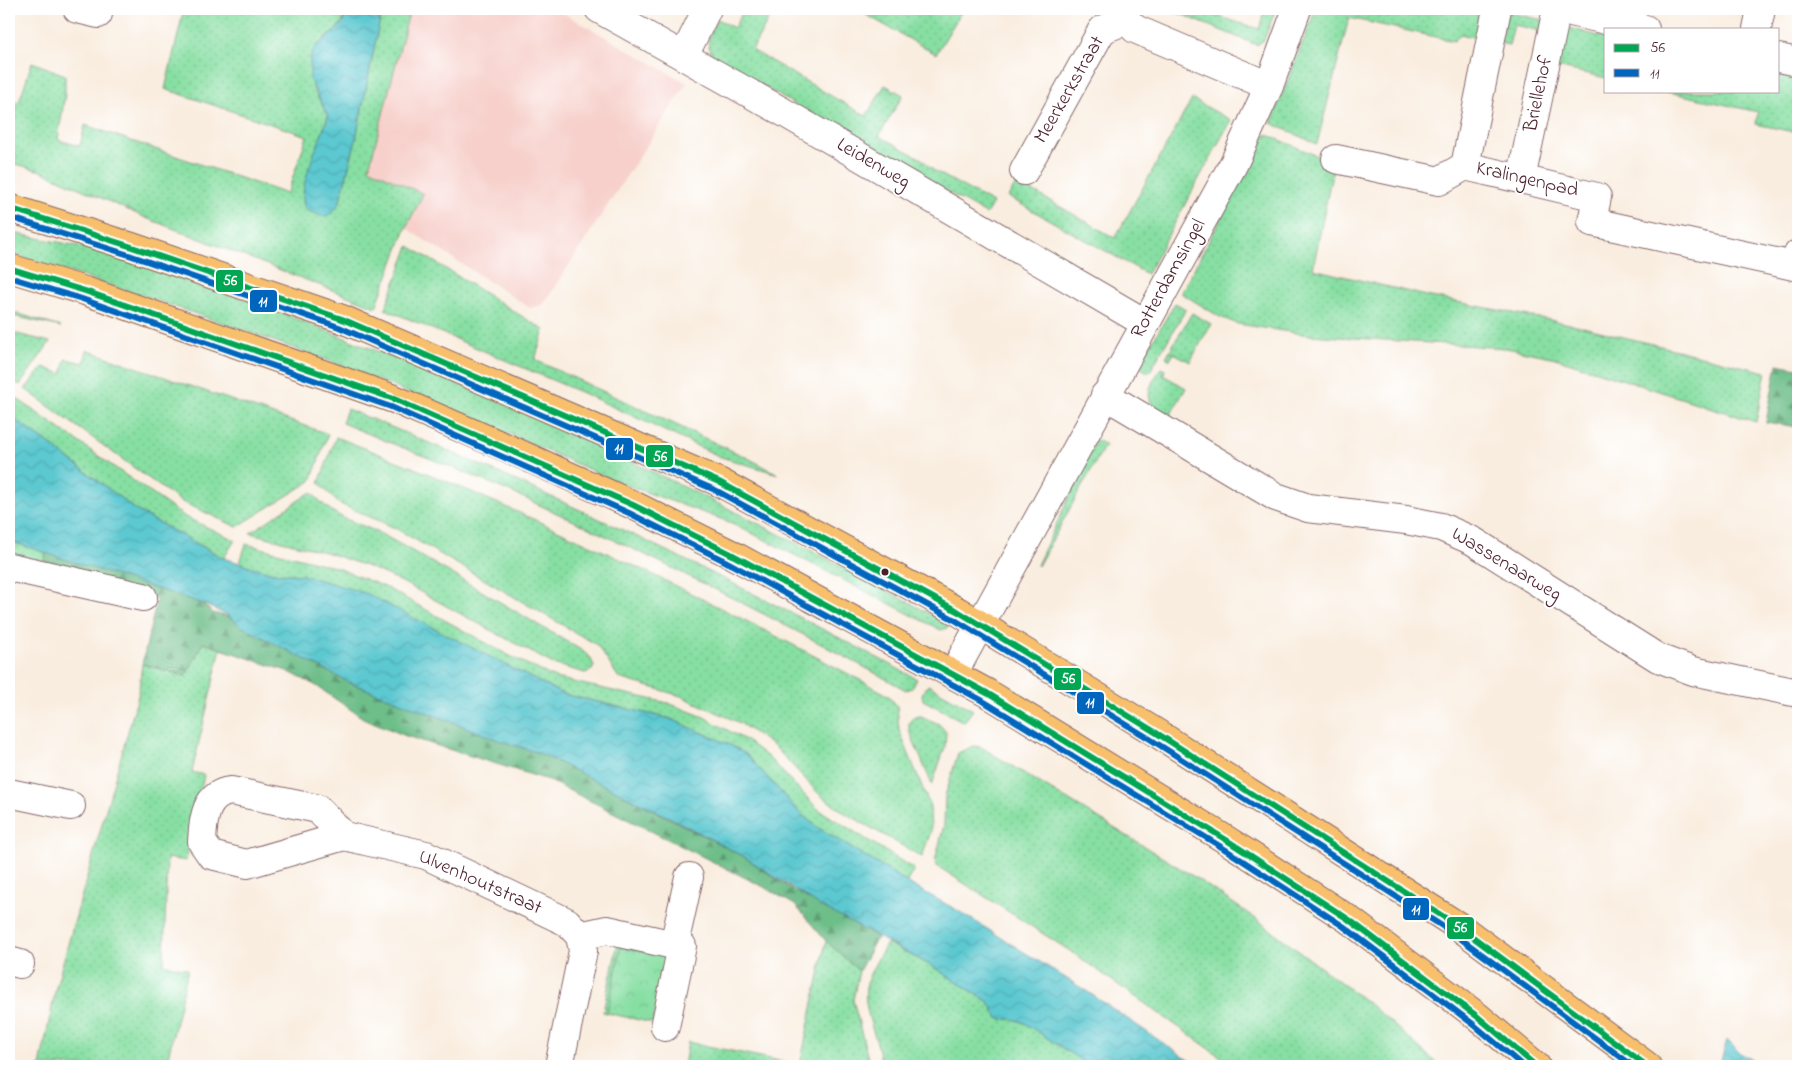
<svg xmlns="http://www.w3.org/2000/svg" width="1807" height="1075" font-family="'Indie Flower',sans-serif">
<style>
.built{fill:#f7d0cb}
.grass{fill:url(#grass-dots);stroke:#687f67}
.forest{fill:url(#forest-firs);stroke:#5c6e5a}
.park{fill:url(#park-crowns);stroke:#687f67}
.water{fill:url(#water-waves);stroke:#52747e}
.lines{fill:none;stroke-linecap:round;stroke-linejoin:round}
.minor-casing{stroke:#87676a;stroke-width:30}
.major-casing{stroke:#87676a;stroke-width:30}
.minor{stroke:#fff;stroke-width:28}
.major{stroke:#f8bf6c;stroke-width:28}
.bus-1-casing{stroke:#fff;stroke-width:10}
.bus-2-casing{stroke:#fff;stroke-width:10}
.bus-1{stroke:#00a651;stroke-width:6}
.bus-2{stroke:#0065bd;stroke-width:6}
.bus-dot{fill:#4a1f2b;stroke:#fff;stroke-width:2}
.labels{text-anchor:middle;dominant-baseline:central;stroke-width:4;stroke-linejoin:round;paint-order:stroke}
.street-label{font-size:20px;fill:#4a1f2b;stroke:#fff}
.line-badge{stroke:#fff;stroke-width:2}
.badge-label{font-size:14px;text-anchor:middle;font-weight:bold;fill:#fff}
</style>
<defs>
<pattern id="grass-dots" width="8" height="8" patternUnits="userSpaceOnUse" patternTransform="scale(1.25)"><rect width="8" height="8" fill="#87dfa3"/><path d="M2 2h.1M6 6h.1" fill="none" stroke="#76bf8c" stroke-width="1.8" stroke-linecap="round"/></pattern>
<pattern id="forest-firs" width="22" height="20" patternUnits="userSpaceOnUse" patternTransform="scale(1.25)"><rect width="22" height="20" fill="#6dbe89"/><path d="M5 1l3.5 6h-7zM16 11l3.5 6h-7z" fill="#5c9a70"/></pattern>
<pattern id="park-crowns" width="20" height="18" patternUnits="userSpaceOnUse" patternTransform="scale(1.25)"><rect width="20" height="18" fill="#87dfa3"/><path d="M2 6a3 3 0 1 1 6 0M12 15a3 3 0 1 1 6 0" fill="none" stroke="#76bf8c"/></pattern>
<pattern id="water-waves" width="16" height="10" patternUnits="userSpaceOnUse" patternTransform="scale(1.25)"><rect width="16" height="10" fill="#5bc8d0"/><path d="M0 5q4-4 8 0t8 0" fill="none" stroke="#51abb3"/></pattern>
</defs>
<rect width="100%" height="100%" fill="#fff"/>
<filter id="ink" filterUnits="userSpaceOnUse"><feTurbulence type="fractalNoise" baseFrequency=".02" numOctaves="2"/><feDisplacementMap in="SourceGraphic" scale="10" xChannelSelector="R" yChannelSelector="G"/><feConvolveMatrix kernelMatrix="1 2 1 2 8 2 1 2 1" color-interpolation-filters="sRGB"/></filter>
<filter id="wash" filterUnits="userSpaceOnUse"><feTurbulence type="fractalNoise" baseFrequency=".0096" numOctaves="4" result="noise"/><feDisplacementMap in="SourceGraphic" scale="20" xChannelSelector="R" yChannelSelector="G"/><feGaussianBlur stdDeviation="1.12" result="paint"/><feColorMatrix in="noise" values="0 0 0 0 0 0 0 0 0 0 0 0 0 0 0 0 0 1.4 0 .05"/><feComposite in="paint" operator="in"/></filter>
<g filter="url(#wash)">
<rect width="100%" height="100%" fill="#f9eddf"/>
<path class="built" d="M410,9h146l131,74 -144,222 -13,3 -124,-80 17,-34 -54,-25z"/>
<g class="grass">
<path d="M184,9h163c-4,14 -9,22 -23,29l-11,50 15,28 -24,70 35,18 16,-61 27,-134h28l-41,159 54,26 -17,34 -30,79 -230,-89 -105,-47 -32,-9v-63l10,3 13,-40 33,13v19l-7,46 22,6 5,-21 202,69 20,-58 -142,-47z"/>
<path d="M744,9h30l-22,41 114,66 19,-31 18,10 -24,41 43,23 11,11 60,33 -7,11 -269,-154c-14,-14 -8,-25 0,-41l17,9z"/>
<path d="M856,9h107l-27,45z"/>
<path d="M1168,9h27l64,20 6,-20h11l-12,31 -7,5z"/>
<path d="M1316,9h170l-7,30 -18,-5 -7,7 -105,-23 -32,126 -46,-21z"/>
<path d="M1507,12l36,8 -2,11 -27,-6 -5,20 -9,-2z"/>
<path d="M1562,26l44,12v40l-54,-12z"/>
<path d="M1778,76l20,4v53l-42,-9 2,-12 -94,-21h114z"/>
<path d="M1192,99l39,21 -84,154 -139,-77 9,-15 98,56z"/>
<path d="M1266,134l68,29 -21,106 118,28 144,28 191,47 -10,50 -204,-65 -46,-9 -197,-13 -71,-11 -18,-7 -39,-24z"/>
<path d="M9,232c35,8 71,13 106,23 85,26 168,58 250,91 189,75 370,162 549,259l32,18 1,5 -6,2 -209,-107 -114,-41 -144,-63 -134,-54 -83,-30 -107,-37 -141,-45z"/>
<path d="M409,246l135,84 -9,30 213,98 30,16 -57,-17 -136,-63 -200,-85z"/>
<path d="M1175,303l11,6 -37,64 -11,-7z"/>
<path d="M9,311l52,16 -52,-12z"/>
<path d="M1192,313l19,11 -21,38 -16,-9 -4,7 -4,-3z"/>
<path d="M9,332l41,10 -30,43 -11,-6z"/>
<path d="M87,350l241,84 -17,47 -74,46 -57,-26 -155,-112 18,-22 19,7 4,-15 18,4z"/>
<path d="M1161,368l4,2 -2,5 23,13 -18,31c-25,-18 -23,-26 -7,-51z"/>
<path d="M9,393l176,124 50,23 -11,18 -85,-46 -95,-72 -35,-24z"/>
<path d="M347,409c196,79 384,170 570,270l-5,9 -6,2c-125,-69 -252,-133 -382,-192 -60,-27 -122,-50 -182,-75z"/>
<path d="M336,437c191,73 373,162 552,258l9,11 2,24 31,76 1,25 -9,26 -77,-44 -25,-18 -45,-48 -35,-24 -59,-27 -62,-18 -22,-33 -202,-117 -57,-25 -19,-20z"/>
<path d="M1096,440l9,5 -67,121 -1,-1z"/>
<path d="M311,492c28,31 42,27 74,44 66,36 131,76 196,114l9,7 4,9 -2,4 -7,3 -32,-9 -151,-82 -33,-15 -44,-15 -75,-19z"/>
<path d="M9,541l37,11 -2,9 -35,-8z"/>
<path d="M246,544l89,23 50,20 121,67 49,24 113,25 36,14 43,24 21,16 50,52 96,60 -7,13 -90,-55 -16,-13 -55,-60 -16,-9 -59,-26 -108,-25 -94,-47 -166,-72 -30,-2 -33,-10z"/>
<path d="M202,643l19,5 -29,124 12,3 -18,86 -19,-3 -3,106 24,5 -22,97h-126l16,-79 82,-291 4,-32 44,12z"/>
<path d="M928,685l45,25 -9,12 -41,-22 -1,-6z"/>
<path d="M921,716l18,8 7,8 -1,15 -13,38 -23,-55v-8l5,-5z"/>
<path d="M973,746l8,1 215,131 63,43 113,85 68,60h-206l-164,-115 -133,-85 -2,-5 9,-36 1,-29 13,-43z"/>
<path d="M826,941l33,30 -6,29 17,66h-186l4,-24 112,23z"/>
<path d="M618,943l32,7 -1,4 -28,-6 -14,65 -4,-1z"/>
<path d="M887,943l43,22 59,37 7,13 6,5 10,-2 11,4 67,44h-210c1,-13 -3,-23 -7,-35 -14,-44 -8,-50 14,-88z"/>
</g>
<g class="forest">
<path d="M1777,364l21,4v59l-32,-5z"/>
<path d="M46,552l155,51 12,10 16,4 119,65 153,59 38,12 52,25 152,78 48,33 86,48 -18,34 -33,-30 -31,-36 -29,-17 -218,-108 -142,-44 -43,-18 -48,-33 -28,-14 -84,-28 -17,33 -44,-12 15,-65 -96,-21 -2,-14 -15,-3z"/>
</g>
<path class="park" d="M621,947l28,6 18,1 -14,69 -46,-10z"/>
<g class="water">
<path d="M347,9h35l-27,134 -16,61 -6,8 -9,5 -18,-7c-12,-20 16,-71 22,-94l-18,-36v-22l6,-12 18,-14 9,-9z"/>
<path d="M9,416l35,24 95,72 84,46 50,15 30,2 62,18 198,101 108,25 59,26 16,9 55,60 16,13 98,60 42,23 131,82 109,74h-107l-67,-44 -11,-3 -10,1 -4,-2 -9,-16 -59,-37 -110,-59 -77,-50 -68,-36 -136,-67 -38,-12 -153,-59 -109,-57 -10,-9 -28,-13 -192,-62z"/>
<path d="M1727,1040l13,13 24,13h-42l-2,-2z"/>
</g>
</g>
<g filter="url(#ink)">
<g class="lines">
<g class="minor-casing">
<g id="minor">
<path d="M77,9l21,5 1,-5"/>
<path d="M599,9l186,104 360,210"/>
<path d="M1124,9l2,11 9,9 134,57"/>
<path d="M1558,9l87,20"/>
<path d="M1757,29l4,-20"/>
<path d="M684,56l23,-47"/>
<path d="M1778,58l20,4"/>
<path d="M1336,159l103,22 26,-15 132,31 -5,25 202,44 4,-12"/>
<path d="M1465,166l32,-157"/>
<path d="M1024,171l78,-141 24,-10"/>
<path d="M1521,179l36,-170"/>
<path d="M1105,395l171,102 32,11 98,12 35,7 32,14 185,117 35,13 105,22"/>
<path d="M9,567l134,30"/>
<path d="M953,674l281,-511 35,-77 28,-77"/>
<path d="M9,793l62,13"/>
<path d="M344,836l-26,-27 -87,-18c-26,3 -28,29 -29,51l9,13 36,9 97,-28 82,19 141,67 13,14 3,15 -24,115"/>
<path d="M580,936l27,-6 67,15"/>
<path d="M9,961l11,3"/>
<path d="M665,1027l17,-81 -8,-1 15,-68"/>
</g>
</g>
<g class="major-casing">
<g id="major">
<path d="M9,208l120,38 213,73 377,163 240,130 196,120 303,194 189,140"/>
<path d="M9,268l76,23 309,108 113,49 126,57 96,48 258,140 241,148 120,78 130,98 58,49"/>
</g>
</g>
<use href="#minor" class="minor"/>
<use href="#major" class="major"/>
<g class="bus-1-casing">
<g id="bus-1">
<path d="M9,208l120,38 213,73 377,163 240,130 196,120 303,194 189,140"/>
<path d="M9,268l76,23 309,108 239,106 96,48 258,140 241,148 120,78 130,98 58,49"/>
</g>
</g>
<g class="bus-2-casing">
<g id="bus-2">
<path d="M9,217l117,37 213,73 376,163 240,130 195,119 303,194 180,133"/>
<path d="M9,277l73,22 309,108 238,106 96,48 258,140 240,147 120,78 130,98 50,42"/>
</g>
</g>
<use href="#bus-1" class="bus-1"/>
<use href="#bus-2" class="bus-2"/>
</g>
</g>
<circle class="bus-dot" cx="885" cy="572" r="4.5"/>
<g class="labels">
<g class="street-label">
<text transform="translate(1070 90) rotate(-60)">Meerkerkstraat</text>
<text transform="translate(1539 94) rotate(-78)">Briellehof</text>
<text transform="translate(873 164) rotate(30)">Leidenweg</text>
<text transform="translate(1527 180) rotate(13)">Kralingenpad</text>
<text transform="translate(1169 279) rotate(-61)">Rotterdamsingel</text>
<text transform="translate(1506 565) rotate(31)">Wassenaarweg</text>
<text transform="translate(480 883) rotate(24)">Ulvenhoutstraat</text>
</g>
</g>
<g class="line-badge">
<rect x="215" y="269" width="29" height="24" rx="5" fill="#00a651"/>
<rect x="249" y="289" width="29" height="24" rx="5" fill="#0065bd"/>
<rect x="605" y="437" width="29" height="24" rx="5" fill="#0065bd"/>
<rect x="645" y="444" width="29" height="24" rx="5" fill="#00a651"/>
<rect x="1053" y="667" width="29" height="24" rx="5" fill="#00a651"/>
<rect x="1076" y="691" width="29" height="24" rx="5" fill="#0065bd"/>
<rect x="1402" y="897" width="28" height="24" rx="5" fill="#0065bd"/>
<rect x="1446" y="916" width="29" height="24" rx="5" fill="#00a651"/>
</g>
<g class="badge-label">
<text x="230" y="285">56</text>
<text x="263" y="306">11</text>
<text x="619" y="453">11</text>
<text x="660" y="461">56</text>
<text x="1068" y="683">56</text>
<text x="1090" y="707">11</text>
<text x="1416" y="914">11</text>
<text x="1460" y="932">56</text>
</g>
<rect width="1807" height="1075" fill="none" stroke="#fff" stroke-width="30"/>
<rect x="1604" y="28" width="175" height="65" fill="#ffffff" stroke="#b7a5aa"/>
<rect x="1614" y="44" width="25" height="8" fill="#00a651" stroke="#b7a5aa"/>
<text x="1650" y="52" font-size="15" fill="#4a1f2b">56</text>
<rect x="1614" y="69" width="25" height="8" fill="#0065bd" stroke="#b7a5aa"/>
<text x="1650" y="78" font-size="15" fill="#4a1f2b">11</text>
</svg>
